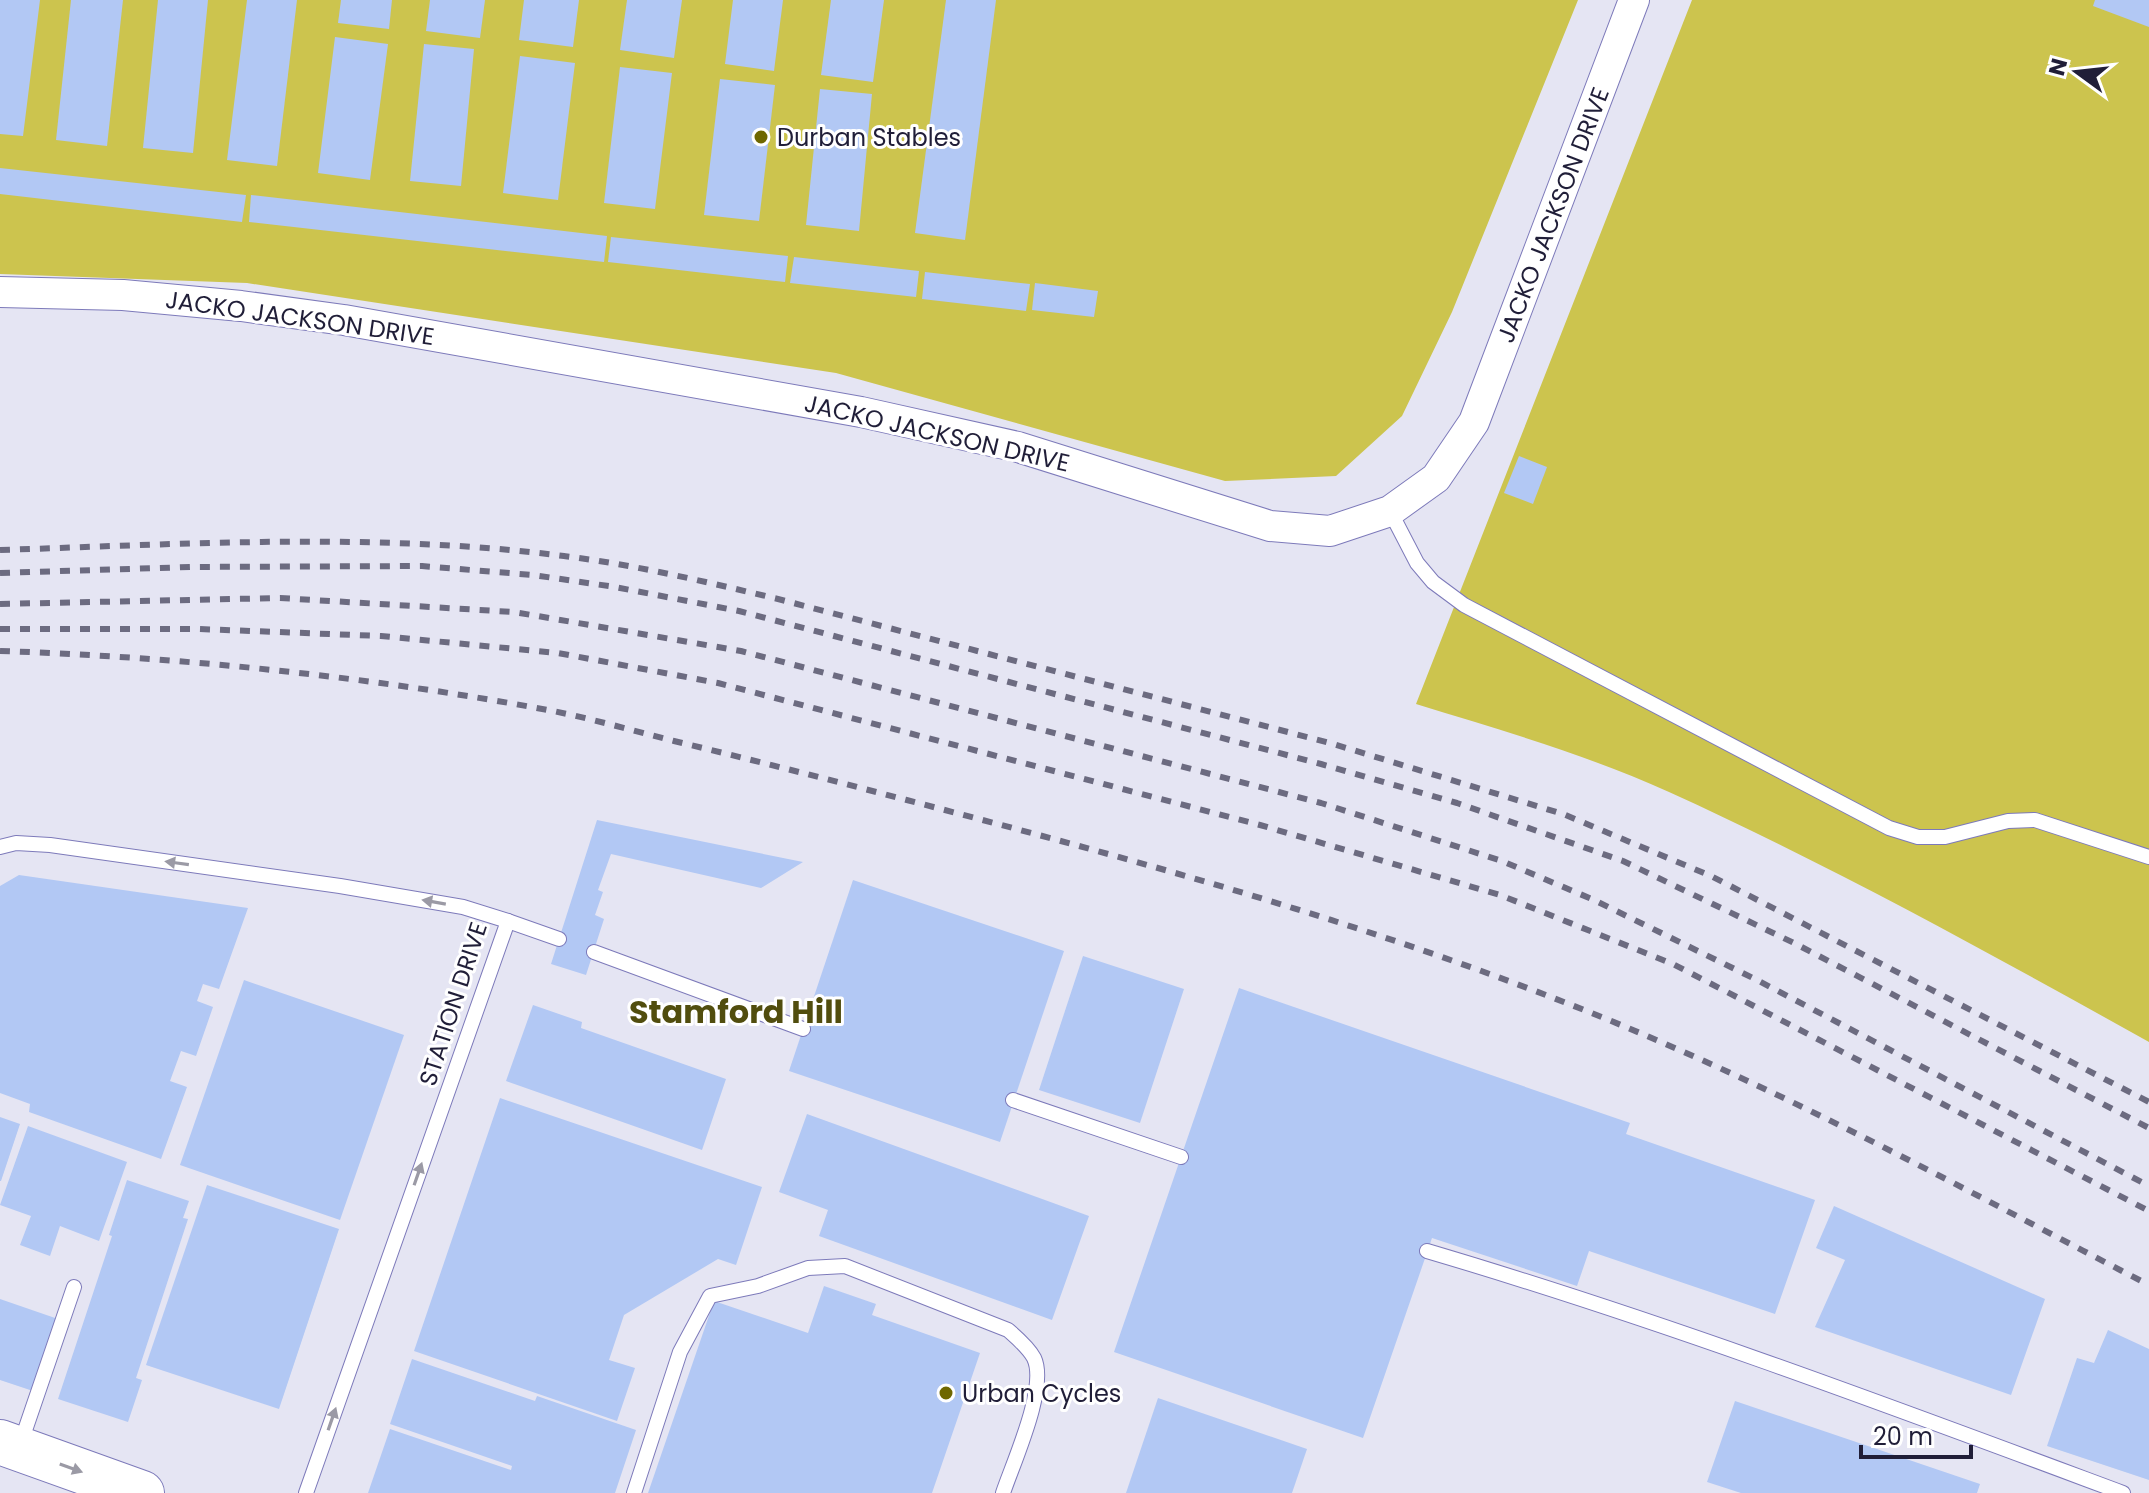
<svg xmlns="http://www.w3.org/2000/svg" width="2149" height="1493" font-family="Poppins,sans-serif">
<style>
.green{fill:#ccc44e}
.building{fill:#b2c8f4}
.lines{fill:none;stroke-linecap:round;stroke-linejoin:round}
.service-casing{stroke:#7d7aba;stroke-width:16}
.minor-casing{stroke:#7d7aba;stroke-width:32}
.primary-casing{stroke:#7d7aba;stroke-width:46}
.service{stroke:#fff;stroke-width:14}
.minor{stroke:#fff;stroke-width:30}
.primary{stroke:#fff;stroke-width:44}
.rail{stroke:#6c6b80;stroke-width:6;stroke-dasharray:10 10;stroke-linecap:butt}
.oneway{fill:#9b9aa5}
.poi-dot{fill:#6e6700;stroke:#fff;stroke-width:3}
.labels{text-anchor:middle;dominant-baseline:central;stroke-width:6;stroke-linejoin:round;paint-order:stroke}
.poi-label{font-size:24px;fill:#201e38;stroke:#fff;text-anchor:start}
.street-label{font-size:24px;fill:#201e38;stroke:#fff}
.district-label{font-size:32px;font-weight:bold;fill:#514d0e;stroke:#fff}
</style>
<rect width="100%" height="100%" fill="#e5e5f3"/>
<g class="green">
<path d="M0,0h1578l-126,312 -50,104 -66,60 -111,5 -389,-108 -589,-90 -247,-9z"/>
<path d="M1692,0h457v1042c-158,-88 -315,-175 -480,-250 -82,-37 -168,-62 -253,-88z"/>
</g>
<g class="building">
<path d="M0,0h40l-17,136 -23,-2z"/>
<path d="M71,0h52l-16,146 -51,-6z"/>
<path d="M158,0h50l-15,153 -50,-5z"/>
<path d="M247,0h50l-20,166 -50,-6z"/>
<path d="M341,0h51l-3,29 -51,-6z"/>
<path d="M430,0h55l-5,38 -54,-7z"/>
<path d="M524,0h55l-6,47 -54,-7z"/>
<path d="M627,0h55l-8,58 -54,-8z"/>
<path d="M733,0h50l-9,71 -49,-7z"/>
<path d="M831,0h53l-11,82 -52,-7z"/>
<path d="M946,0h50l-31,240 -50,-7z"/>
<path d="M2095,0h54v27l-56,-21z"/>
<path d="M335,37l53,7 -18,136 -52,-7z"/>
<path d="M424,44l50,5 -13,137 -51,-5z"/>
<path d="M520,56l55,7 -17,137 -55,-7z"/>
<path d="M620,67l52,6 -17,136 -51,-6z"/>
<path d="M720,79l55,6 -16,136 -55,-6z"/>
<path d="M820,89l52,5 -13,137 -53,-6z"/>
<path d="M0,168l246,27 -4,27 -242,-28z"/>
<path d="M251,195l356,41 -3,26 -355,-40z"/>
<path d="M611,237l177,19 -3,26 -177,-20z"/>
<path d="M794,257l125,14 -3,26 -126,-14z"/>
<path d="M925,272l105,12 -4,27 -104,-12z"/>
<path d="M1035,283l63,8 -4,26 -62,-7z"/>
<path d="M1519,456l28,11 -14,37 -29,-11z"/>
<path d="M597,820l206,42 -42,26 -150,-34 -13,36 5,2 -8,23 9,4 -18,56 -35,-11z"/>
<path d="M19,875l229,33 -29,81 -16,-5 -6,17 16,6 -17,49 -15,-5 -11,30 17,6 -26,72 -132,-47 1,-8 -30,-11v-207z"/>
<path d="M853,880l211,71 -64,191 -211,-71z"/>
<path d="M1083,956l101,33 -44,134 -101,-33z"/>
<path d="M244,980l160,55 -64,185 -160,-55z"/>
<path d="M1239,988l391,135 -4,11 189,66 -40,114 -186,-63 -12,35 -145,-48 -69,200 -249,-86z"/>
<path d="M533,1005l49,17 -1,6 145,51 -24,71 -196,-69z"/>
<path d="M500,1098l262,89 -26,78 -18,-6 -94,56 -15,45 26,8 -18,53 -203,-70z"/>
<path d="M807,1114l282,102 -37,104 -233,-84 9,-26 -49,-18z"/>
<path d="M0,1117l20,7 -19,57h-1z"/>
<path d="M28,1126l99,36 -28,79 -39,-15 -10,30 -30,-11 11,-29 -31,-11z"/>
<path d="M127,1180l62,21 -6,17 5,1 -52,159 6,2 -14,42 -70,-23 54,-163 -3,-1z"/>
<path d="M207,1185l132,44 -60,180 -133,-44z"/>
<path d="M1834,1206l211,93 -34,96 -196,-68 30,-67 -29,-12z"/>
<path d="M824,1286l52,18 -4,11 108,38 -48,140h-284l66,-192 94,32z"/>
<path d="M0,1299l58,20 -25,72 -33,-11z"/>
<path d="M2108,1330l41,19v131l-102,-34 30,-88 17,5z"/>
<path d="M412,1359l123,42 2,-5 99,34 -21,63h-247l22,-64 121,41 1,-4 -122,-42z"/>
<path d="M1158,1398l149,51 -15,44h-166z"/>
<path d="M1735,1401l245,83 -3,9h-236l-34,-11z"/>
</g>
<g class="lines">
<g class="service-casing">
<g id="service">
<path d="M1390,511l27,52 16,19 31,23 425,223 29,9h27l63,-16 27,-1 114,37"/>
<path d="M0,847l16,-4 34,2 290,41 123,21 45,14 -202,572"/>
<path d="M508,921l51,18"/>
<path d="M594,952l209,77"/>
<path d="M1013,1100l168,57"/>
<path d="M1427,1251c237,70 465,156 696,242"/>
<path d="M20,1445l54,-158"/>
<path d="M634,1493l46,-141 30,-56 48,-10 50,-18 37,-2 163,64c9,8 20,17 26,28 14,29 -21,105 -31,135"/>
</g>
</g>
<g class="minor-casing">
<path id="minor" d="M0,292l123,3 118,11 103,14 517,92 157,35 252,79 60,5 60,-20 46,-33 38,-56 160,-422"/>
</g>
<g class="primary-casing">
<path id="primary" d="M0,1442l142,51"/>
</g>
<use href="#service" class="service"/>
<use href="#minor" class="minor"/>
<use href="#primary" class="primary"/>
<g class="rail">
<path d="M0,550c187,-6 377,-18 564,6 72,9 143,26 214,43l552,144 233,71 148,62 438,226"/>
<path d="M0,573l190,-6 232,-1 111,9 82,12 124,24 582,153 136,39 166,58 171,82 355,185"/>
<path d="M0,604l280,-6 234,14 227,39 580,152 181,58 92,39 163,80 392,206"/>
<path d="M0,629h200l181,7 177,17 160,30 542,142 240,70 173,69 476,247"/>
<path d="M0,651c181,6 374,26 553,60 40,8 81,20 121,30 96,23 191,48 286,73 231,61 460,126 680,219 175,74 341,165 509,252"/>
</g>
</g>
<defs><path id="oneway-solid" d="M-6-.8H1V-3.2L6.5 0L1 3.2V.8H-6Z" transform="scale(2)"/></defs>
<g class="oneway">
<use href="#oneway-solid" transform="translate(177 863) rotate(-172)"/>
<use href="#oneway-solid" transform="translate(434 902) rotate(-170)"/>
<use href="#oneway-solid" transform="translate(418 1174) rotate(-71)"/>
<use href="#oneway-solid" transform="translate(332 1419) rotate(-71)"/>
<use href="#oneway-solid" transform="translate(71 1468) rotate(20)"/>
</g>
<g class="poi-dot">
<circle cx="761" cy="137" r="8"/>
<circle cx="946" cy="1393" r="8"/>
</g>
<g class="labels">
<g class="poi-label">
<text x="777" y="137">Durban Stables</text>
<text x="962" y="1393">Urban Cycles</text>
</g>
<g class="street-label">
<text transform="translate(1553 215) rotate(-69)">JACKO JACKSON DRIVE</text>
<text transform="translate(300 318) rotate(8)">JACKO JACKSON DRIVE</text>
<text transform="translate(937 433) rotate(13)">JACKO JACKSON DRIVE</text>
<text transform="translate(453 1004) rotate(-72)">STATION DRIVE</text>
</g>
<g class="district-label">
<text x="736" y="1011">Stamford Hill</text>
</g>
</g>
<g transform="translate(2077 72) rotate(285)" stroke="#ffffff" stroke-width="6" paint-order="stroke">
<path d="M0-6L14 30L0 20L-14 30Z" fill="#201e38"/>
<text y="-12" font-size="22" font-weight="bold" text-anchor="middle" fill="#201e38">N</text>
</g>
<path d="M1861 1445v12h110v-12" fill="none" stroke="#201e38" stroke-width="4"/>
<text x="1873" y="1445" font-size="24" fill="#201e38" stroke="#ffffff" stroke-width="6" paint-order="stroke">20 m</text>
</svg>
